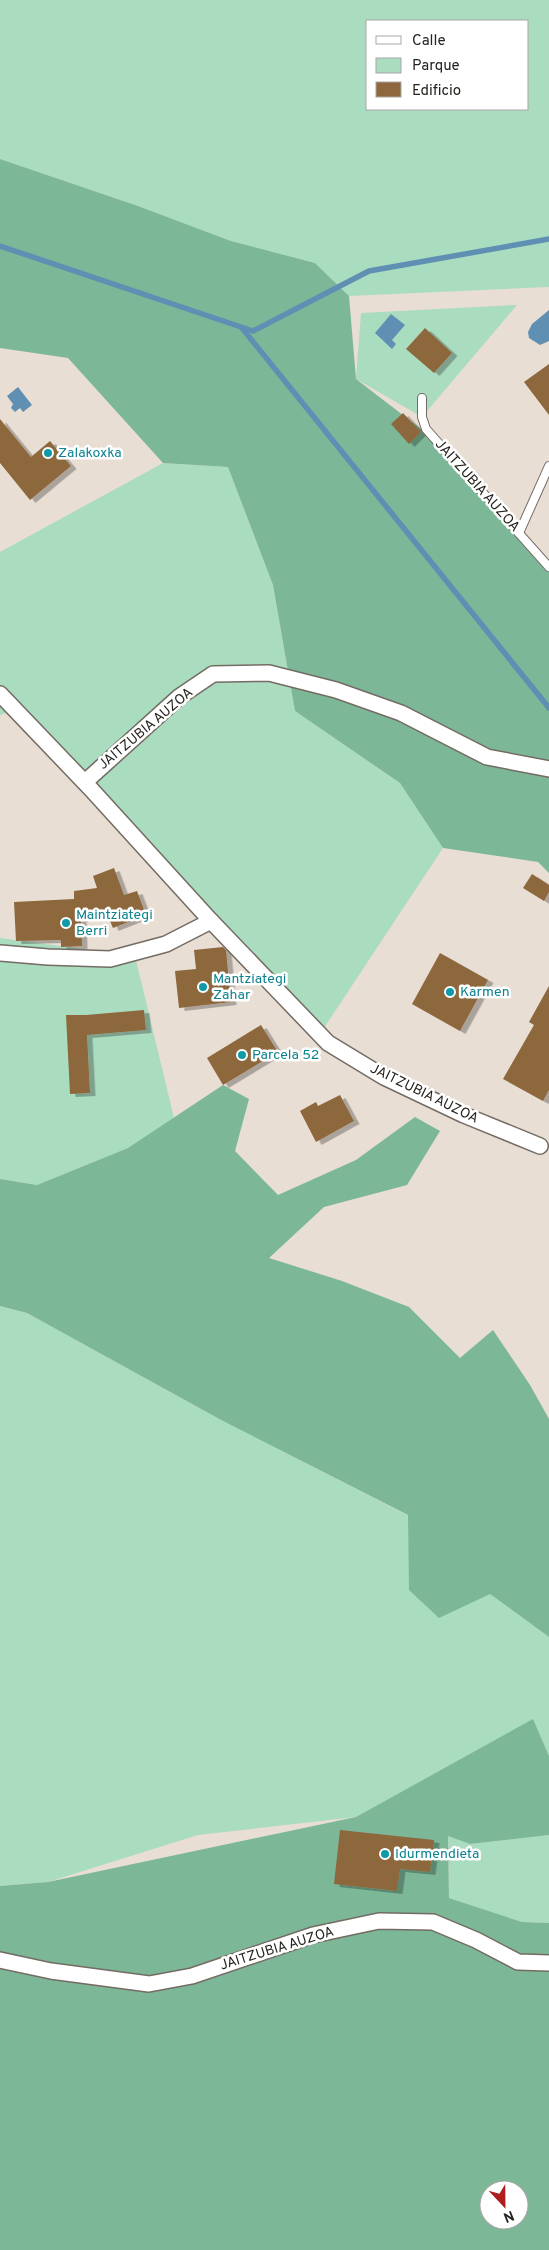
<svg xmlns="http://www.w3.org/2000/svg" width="549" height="2250" font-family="Overpass,sans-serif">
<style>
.green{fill:#aadcc0;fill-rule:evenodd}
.forest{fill:#7cb798;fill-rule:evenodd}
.water{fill:#5f90b4}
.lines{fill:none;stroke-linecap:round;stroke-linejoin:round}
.stream{stroke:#5f90b4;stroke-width:5.5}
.building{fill:#8e673e;filter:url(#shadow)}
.lane-casing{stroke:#746b63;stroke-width:10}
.street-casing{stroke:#746b63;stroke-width:18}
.lane{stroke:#fff;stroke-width:8}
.street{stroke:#fff;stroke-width:15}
.culture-dot{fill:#0f9aa8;stroke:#fff;stroke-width:2}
.labels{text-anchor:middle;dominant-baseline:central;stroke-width:5;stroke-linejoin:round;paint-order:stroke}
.culture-label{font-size:14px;fill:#0d838f;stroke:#fff;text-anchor:start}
.street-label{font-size:14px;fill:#25221e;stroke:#fff}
</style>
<defs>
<filter id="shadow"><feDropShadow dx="5.5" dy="3" stdDeviation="0" flood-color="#0004"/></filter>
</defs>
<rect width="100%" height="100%" fill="#e8ded4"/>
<g class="green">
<path d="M0,0h549v287l-200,9 -34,-33 -84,-22 -93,-35 -138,-47zM368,21h160v88h-160z"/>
<path d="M517,305l-95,112 -66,-38 5,-66z"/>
<path d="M163,463l65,4 45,118 22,126 105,72 43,65 -123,186 -306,-324 -14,5v-163z"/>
<path d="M0,938l135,18 39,162 -46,30 -91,37 -37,-6z"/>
<path d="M0,1306l27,7 196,108 186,95v74l81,4 59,43v119l-16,-36 -177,97 -158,18 -150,47 -48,4z"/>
<path d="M448,1835l22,9 79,-9v88l-27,-1 -73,-24z"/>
</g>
<g class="forest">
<path d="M0,159l138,47 93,35 84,22 34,33 7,83 65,50 128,140v304l-11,-11 -95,-14 -43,-65 -105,-72 -22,-126 -45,-118 -65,-4 -95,-105 -68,-10z"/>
<path d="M223,1085l26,14 -14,52 43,44 78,-35 59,-43 25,14 -33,54 -83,22 -55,51 73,23 67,26 51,51 33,-28 37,55 19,34v218l-59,-43 -51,24 -30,-28 -1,-75 -185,-94 -196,-108 -27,-7v-127l37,6 91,-37z"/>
<path d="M533,1719l16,37v79l-79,9 -22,-8 1,62 73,24 27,1v327h-549v-364l48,-4 308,-65zM489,2190h30v30h-30z"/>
</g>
<g class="water">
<path d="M549,310v31l-9,4 -11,-7 -1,-6 4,-8z"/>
<path d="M391,314l14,11 -13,15 4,4 -4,5 -17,-16z"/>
<path d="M18,387l14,18 -9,7 -3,-4 -5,4 -4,-4 2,-4 -6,-8z"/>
</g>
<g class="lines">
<g class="stream">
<path d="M0,246l253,85 116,-60 180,-32"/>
<path d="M242,328l307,380"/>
</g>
</g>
<g class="building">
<path d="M425,328l27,25 -18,20 -28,-24z"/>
<path d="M549,364v51l-25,-33z"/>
<path d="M403,413l18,19 -12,12 -18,-20z"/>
<path d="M0,419l31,38 19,-16 21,25 -41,34 -30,-37z"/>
<path d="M114,868l10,27 13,-4 9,24 -33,13 -8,-19 -24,3 1,34 -21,1v-7l-45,1 -2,-39 60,-3v-8l23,-3 -4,-12z"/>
<path d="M532,874l17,11v7l-5,9 -21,-13z"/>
<path d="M223,947l3,3 5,52 -52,6 -4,-37 21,-2 -2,-19z"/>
<path d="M440,953l48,27 -28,51 -48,-27z"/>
<path d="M549,986v104l-6,11 -40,-22 31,-54 -5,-3z"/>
<path d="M144,1010l2,20 -59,5 3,58 -20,1 -4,-79h20z"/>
<path d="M261,1025l17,27 -55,33 -16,-27z"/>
<path d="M340,1095l14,26 -38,21 -16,-31 16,-9 2,4z"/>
<path d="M340,1830l94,10 -4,32 -30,-3 -3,22 -63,-7z"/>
</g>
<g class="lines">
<g class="lane-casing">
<g id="lane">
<path d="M422,398v19l4,12 123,138"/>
<path d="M519,533l30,-67"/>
</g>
</g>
<g class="street-casing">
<g id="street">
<path d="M0,694l90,94 121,133 117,122 56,34 80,38 76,31"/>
<path d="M85,782l94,-85 34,-23 56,-1 67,17 65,23 86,44 62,12"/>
<path d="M0,953l48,4 62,2 56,-15 45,-23"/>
<path d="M0,1960l51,11 98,13 43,-8 121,-41 66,-14 54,1 43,18 42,22 31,1"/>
</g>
</g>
<use href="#lane" class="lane"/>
<use href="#street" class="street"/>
</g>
<g class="culture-dot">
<circle cx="48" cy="453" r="5"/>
<circle cx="66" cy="923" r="5"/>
<circle cx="203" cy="987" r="5"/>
<circle cx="450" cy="992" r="5"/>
<circle cx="242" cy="1055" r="5"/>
<circle cx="385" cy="1854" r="5"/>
</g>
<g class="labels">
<g class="culture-label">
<text x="58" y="453">Zalakoxka</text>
<text x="76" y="915">Maintziategi<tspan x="76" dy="16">Berri</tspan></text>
<text x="213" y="979">Mantziategi<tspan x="213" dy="16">Zahar</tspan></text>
<text x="460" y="992">Karmen</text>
<text x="252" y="1055">Parcela 52</text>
<text x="395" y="1854">Idurmendieta</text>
</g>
<g class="street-label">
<text transform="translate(477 486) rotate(48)">JAITZUBIA AUZOA</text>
<text transform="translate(146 729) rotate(-40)">JAITZUBIA AUZOA</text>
<text transform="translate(424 1094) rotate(26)">JAITZUBIA AUZOA</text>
<text transform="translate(277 1949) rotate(-17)">JAITZUBIA AUZOA</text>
</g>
</g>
<rect x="366" y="20" width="162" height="90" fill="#ffffff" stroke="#a8a7a5"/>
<rect x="376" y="36" width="25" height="8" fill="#ffffff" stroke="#a8a7a5"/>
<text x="412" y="45" font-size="15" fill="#25221e">Calle</text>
<rect x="376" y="58" width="25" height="15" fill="#aadcc0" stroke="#a8a7a5"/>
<text x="412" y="70" font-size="15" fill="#25221e">Parque</text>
<rect x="376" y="82" width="25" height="15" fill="#8e673e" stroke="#a8a7a5"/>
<text x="412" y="95" font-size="15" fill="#25221e">Edificio</text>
<g transform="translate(504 2205) rotate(158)"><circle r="24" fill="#ffffff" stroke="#a8a7a5"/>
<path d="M0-4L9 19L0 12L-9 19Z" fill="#ae1d20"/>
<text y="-8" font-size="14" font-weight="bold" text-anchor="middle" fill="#25221e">N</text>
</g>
</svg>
